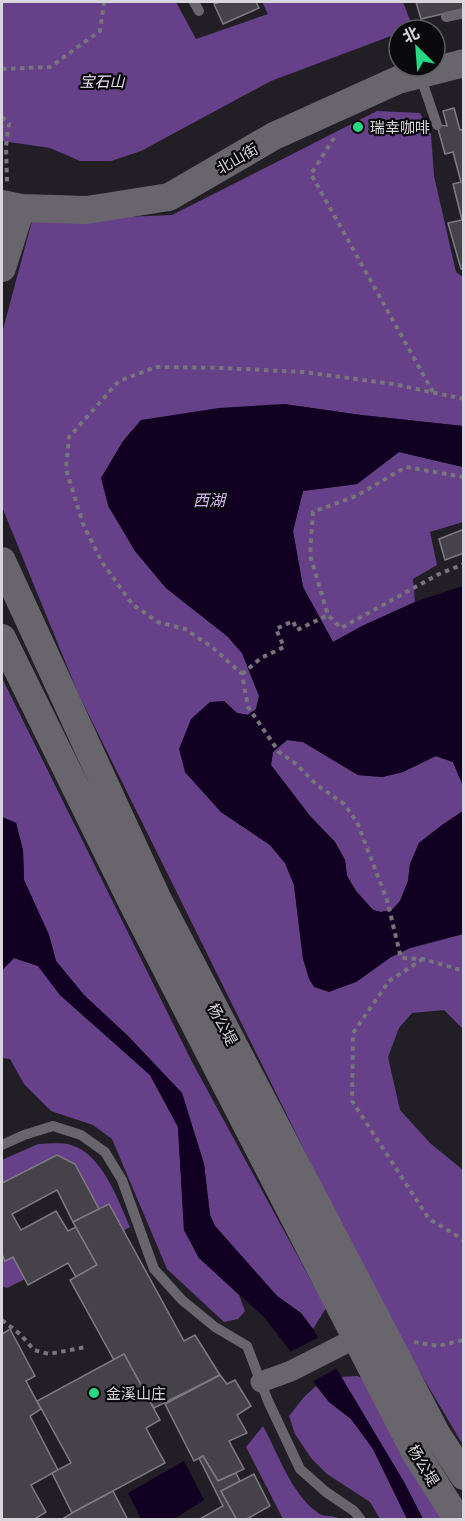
<svg xmlns="http://www.w3.org/2000/svg" width="465" height="1521" font-family="'PT Serif','Noto Sans SC',serif">
<style>
.forest{fill:#664089}
.water{fill:#110021}
.pier{fill:#211e25}
.building{fill:#46424a;stroke:#7f7b84;stroke-width:1.5}
.lines{fill:none;stroke-linecap:round;stroke-linejoin:round}
.path{stroke:#77757b;stroke-width:4;stroke-dasharray:4.5 4.5;stroke-linecap:butt}
.service{stroke:#69656d;stroke-width:10}
.minor{stroke:#69656d;stroke-width:21}
.secondary{stroke:#69656d;stroke-width:28}
.poi-dot{fill:#28d885;stroke:#0a090c;stroke-width:2}
.labels{text-anchor:middle;dominant-baseline:central;stroke-width:4.5;stroke-linejoin:round;paint-order:stroke}
.park-label{font-size:15px;font-style:italic;fill:#e9dff4;stroke:#0a090c}
.poi-label{font-size:15px;fill:#d8d6db;stroke:#0a090c;text-anchor:start}
.street-label{font-size:15px;fill:#d8d6db;stroke:#0a090c}
.water-label{font-size:16px;font-style:italic;fill:#d6b8f7;stroke:#0a090c}
</style>
<rect width="100%" height="100%" fill="#211e25"/>
<g class="forest">
<path d="M2,2h174l20,37 72,-25 -6,-12h141l10,26 -14,2v3l-128,48 -130,70 -30,10h-31l-30,-13 -48,-7z"/>
<path d="M377,111l43,2 11,21 3,42 22,96 7,5v149l-102,-11 -77,-11 -176,102 27,45 31,37 61,48 15,17 17,43 -3,13 -8,6 -11,-2 -13,-12 -39,71 36,40 49,33 15,18 9,22 9,74 53,23 35,-25 19,-9 53,-14v95l-19,-19 -32,3 -13,15 -11,29 12,53 30,33 33,27v275l-77,-130 -308,-622 -76,-186v-174l30,-112 140,-6z"/>
<path d="M399,452l64,15v55l-33,10 7,33 -24,14 2,23 -53,24 -29,16 -30,-55 -10,-56 10,-40 54,-7z"/>
<path d="M2,678l189,382 135,248 -13,21 -12,-16 -24,-17 -62,-70 -5,-11 -6,-51 -22,-71 -54,-57 -44,-41 -28,-34 -7,-26 -25,-55 -1,-30 -7,-27 -14,-6z"/>
<path d="M287,740l16,2 55,33 24,2 21,-5 32,-16 18,6 10,24v25l-21,14 -23,18 -9,21 -2,17 -8,20 -8,9 -11,2 -8,-2 -17,-19 -9,-15 -2,-16 -10,-18 -25,-26 -39,-51 2,-13z"/>
<path d="M14,958l24,8 22,29 90,80 28,52 6,103 15,28 40,37 6,16 -7,8 -14,3 -57,-53 -55,-130 -19,-14 -42,-14 -27,-27 -14,-25 -8,-1v-88z"/>
<path d="M38,1144c10,0 23,-2 33,1 31,9 47,55 59,82l-13,8 -53,-62 -31,11 -31,19v-43z"/>
<path d="M2,1204l37,68 -32,16 -5,-2z"/>
<path d="M357,1376l7,3 77,140h-18l-19,-37 -63,-105z"/>
<path d="M316,1386l13,16 22,17 22,30 34,70h-27l-10,-17 -43,-28 -16,-16 -16,-24 -6,-18 15,-19z"/>
<path d="M263,1426c16,29 27,66 55,87 6,5 15,1 21,6h-56l-37,-72z"/>
</g>
<g class="water">
<path d="M284,404l77,11 102,11v41l-64,-15 -42,32 -54,7 -10,40 10,56 30,55 29,-16 53,-24 48,-16v200l-10,-24 -17,-6 -33,16 -21,5 -24,-2 -55,-33 -16,-2 -14,12 -2,13 39,51 25,26 10,18 2,16 9,15 17,19 8,2 11,-2 8,-9 8,-20 2,-17 9,-21 23,-18 21,-14v123l-53,14 -19,9 -35,25 -27,10 -15,-5 -5,-8 -6,-20 -9,-74 -9,-22 -15,-18 -49,-33 -36,-40 -6,-23 12,-30 19,-17 14,-1 13,12 11,2 8,-6 3,-13 -17,-43 -15,-17 -61,-48 -31,-37 -27,-46 -7,-27 22,-37 18,-21 78,-12z"/>
<path d="M2,817l14,6 7,27 1,30 25,55 7,26 28,34 44,41 54,57 22,71 6,51 5,11 62,70 24,17 12,16 91,153 19,37h-16l-34,-70 -22,-30 -22,-17 -64,-84 -66,-60 -15,-28 -6,-103 -28,-52 -90,-80 -22,-29 -24,-8 -12,12z"/>
<path d="M184,1461l20,39 -30,19h-33l-13,-26z"/>
</g>
<path class="pier" d="M321,1336l18,31 -29,16 -22,-30z"/>
<g class="building">
<path d="M220,2h36l3,6 -36,16 -9,-20z"/>
<path d="M416,2h48v7l-43,10z"/>
<path d="M454,108l6,22 4,-1v140h-3l-13,-46 14,-3 -9,-36 8,-2 -8,-30 -8,2 -8,-29 10,1 -4,-15z"/>
<path d="M464,529v24l-19,7 -6,-21z"/>
<path d="M57,1155l18,9 24,45 -26,13 -16,-32 -45,24 9,16 35,-19 12,20 8,-4 21,38 -21,12 -8,-14 -40,22 -15,-28 -8,4 -3,-7v-71z"/>
<path d="M109,1204l75,137 11,-6 25,40 -66,33 -30,-54 -10,6 -44,-80 27,-15 -24,-43z"/>
<path d="M10,1329l25,47 -9,5 15,28 -11,7 28,54 -27,15 15,27 -13,8h-31v-186z"/>
<path d="M124,1354l36,66 -14,8 19,35 -93,50 -20,-40 19,-10 -34,-62z"/>
<path d="M220,1375l7,9 8,-4 16,26 -14,9 10,18 -18,8 15,28 -26,12 -15,-25 -9,5 -29,-57z"/>
<path d="M203,1456l15,25 18,-8 4,8 -19,10 16,29h-39l25,-14 -24,-48z"/>
<path d="M254,1474l16,32 -25,14h-8l-16,-29z"/>
<path d="M113,1491l15,29h-67l11,-7z"/>
</g>
<g class="lines">
<g class="path">
<path d="M2,69l48,-2 50,-36 4,-29"/>
<path d="M2,117l7,7 -3,22 1,36"/>
<path d="M334,138l-23,36 122,218"/>
<path d="M464,399l-71,-15 -90,-12 -79,-4 -68,-1 -37,14 -50,56 -3,32 17,55 19,38 30,42 26,18 27,7 27,18 30,27 6,33 31,45 17,12 21,21 27,19 13,18 30,78 14,58 22,1 41,12"/>
<path d="M464,477l-58,-10 -50,29 -43,16 -3,43 18,60 13,13 98,-54 25,-10"/>
<path d="M242,674l19,-16 23,-11 -8,-18 17,-8 4,9 31,-15"/>
<path d="M423,959l-34,22 -36,52 -1,68 77,118 35,21"/>
<path d="M2,1320l18,14 14,16 15,4 37,-7"/>
<path d="M414,1342l24,4 26,-6"/>
</g>
<g class="service">
<path d="M194,2l5,9"/>
<path d="M446,17l18,-4"/>
<path d="M420,75l17,50"/>
<path d="M2,1145l22,-10 29,-9 28,9 24,17 17,28 32,89 28,31 33,27 32,19 21,55 32,68 26,23 28,19 7,9"/>
</g>
<path class="minor" d="M261,1382l30,-11 65,-33"/>
<g class="secondary">
<path d="M2,204l19,4 66,2 82,-13 105,-61 124,-56 66,-17"/>
<path d="M2,268l19,-60"/>
<path d="M2,561l156,339 279,535 27,41"/>
<path d="M2,638l132,268 281,546 43,68"/>
</g>
</g>
<g class="poi-dot">
<circle cx="358" cy="127" r="6"/>
<circle cx="94" cy="1393" r="6"/>
</g>
<g class="labels">
<g class="park-label">
<text x="102" y="81">宝石山</text>
</g>
<g class="poi-label">
<text x="370" y="127">瑞幸咖啡</text>
<text x="106" y="1393">金溪山庄</text>
</g>
<g class="street-label">
<text transform="translate(237 158) rotate(-30)">北山街</text>
<text transform="translate(223 1024) rotate(62)">杨公堤</text>
<text transform="translate(424 1465) rotate(59)">杨公堤</text>
</g>
<g class="water-label">
<text x="209" y="500">西湖</text>
</g>
</g>
<rect width="465" height="1521" fill="none" stroke="#d8d6db" stroke-width="6"/>
<g transform="translate(417 48) rotate(335)"><circle r="28" fill="#0a090c" stroke="#5c5b5f" stroke-width="1.5"/>
<path d="M0-4.5L10 22L0 15L-10 22Z" fill="#28d885"/>
<text y="-9" font-size="16" font-weight="bold" text-anchor="middle" fill="#d8d6db">北</text>
</g>
</svg>
